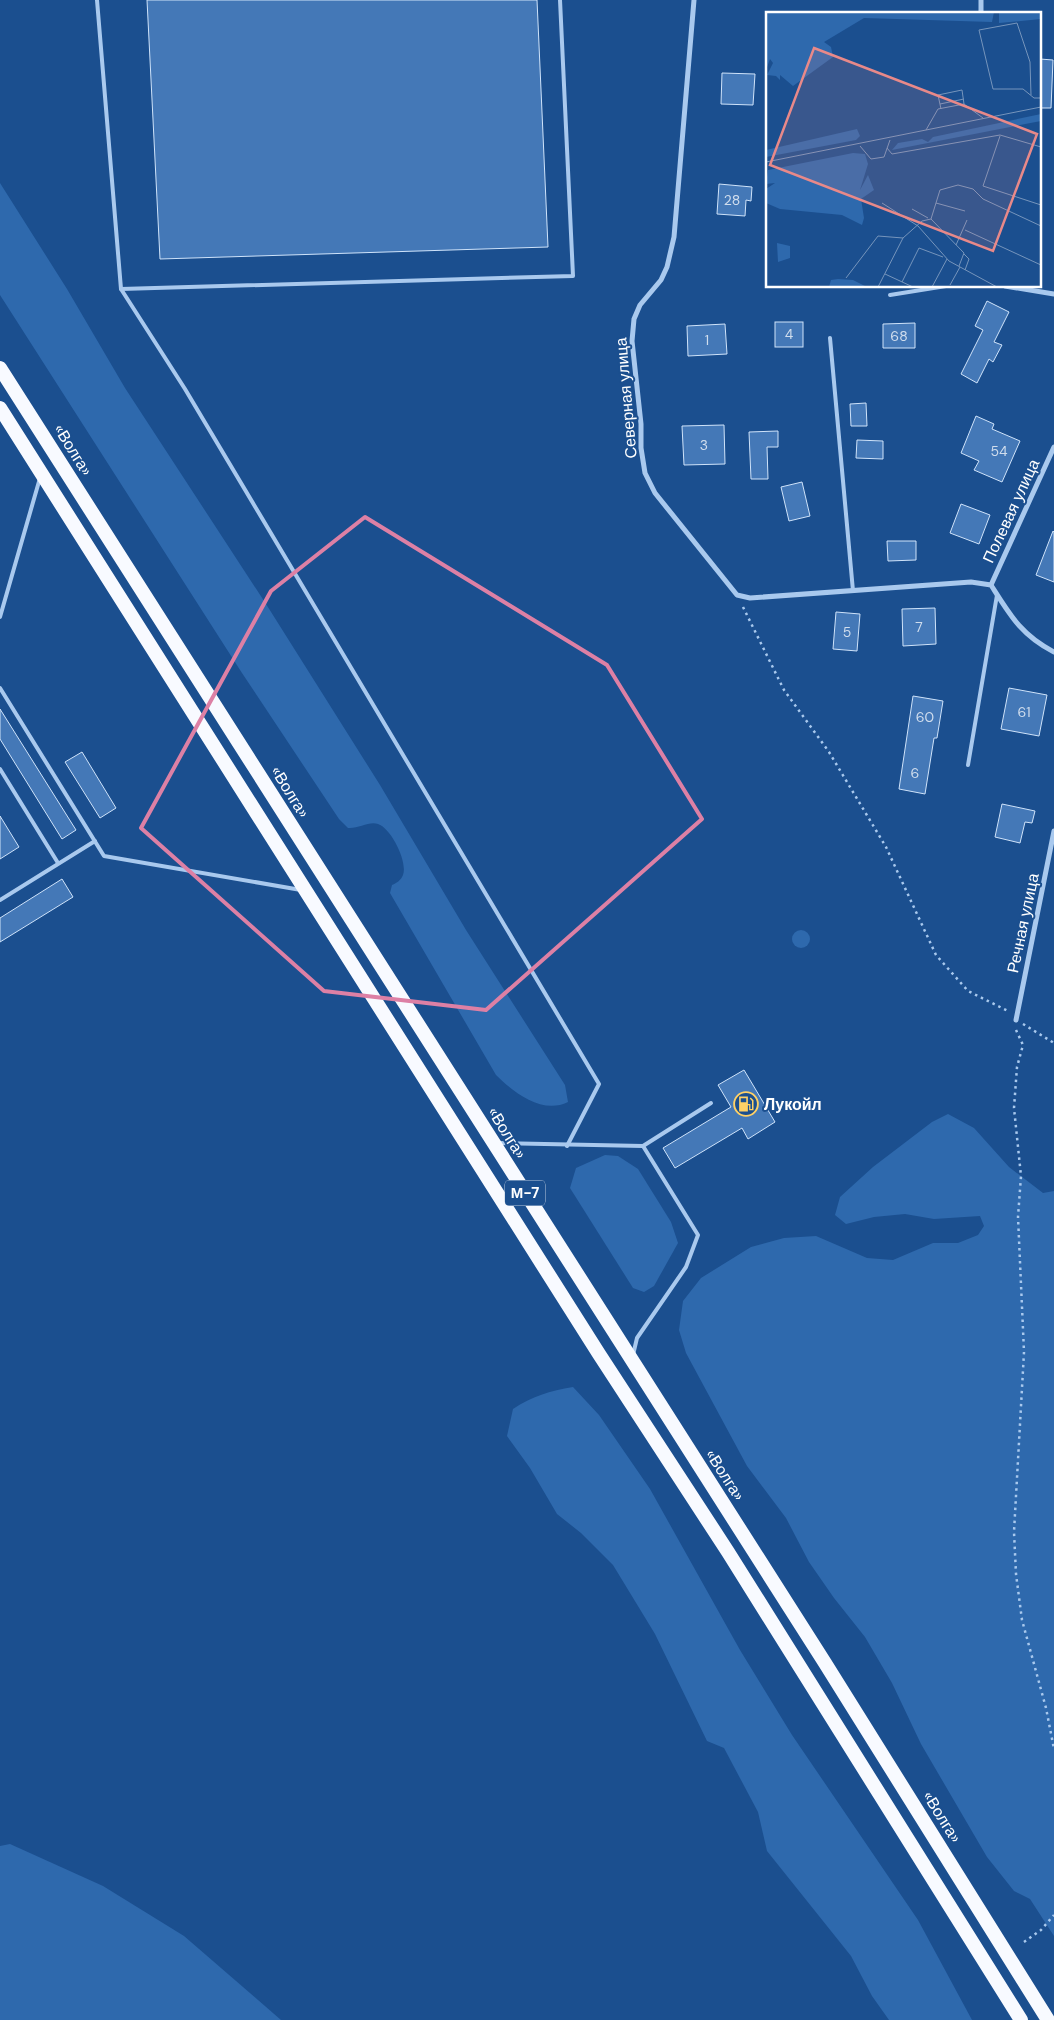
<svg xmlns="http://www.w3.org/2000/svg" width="1054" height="2020" font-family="'DM Sans',sans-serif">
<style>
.green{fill:#2e69ad}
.building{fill:#4478b7;stroke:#cfe3fa}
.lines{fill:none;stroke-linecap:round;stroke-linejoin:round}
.path{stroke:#a9c9ee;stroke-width:2.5;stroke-dasharray:2.5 4;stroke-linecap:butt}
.service{stroke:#a9c9ee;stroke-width:4}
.minor{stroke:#a9c9ee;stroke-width:5}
.trunk{stroke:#f8faff;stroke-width:14}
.marked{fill:none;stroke:#dd80a5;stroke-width:4;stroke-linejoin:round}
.labels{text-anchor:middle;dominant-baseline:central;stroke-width:4;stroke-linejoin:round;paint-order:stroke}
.number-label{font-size:14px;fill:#d0dded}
.shield{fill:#1b4f8f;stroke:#bbcadd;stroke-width:1}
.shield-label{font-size:15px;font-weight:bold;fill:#fff}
.street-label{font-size:16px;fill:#fff;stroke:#1b4f8f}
.poi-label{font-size:16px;font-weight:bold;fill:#fff;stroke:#1b4f8f;text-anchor:start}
.inset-road{fill:none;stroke:#7695bc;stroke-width:1}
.view{fill:#e88989;fill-opacity:0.15;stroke:#e88989;stroke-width:2.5}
.inset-edge{fill:none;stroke:#fff;stroke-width:2.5}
</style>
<rect width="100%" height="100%" fill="#1b4f8f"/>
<g class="green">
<path d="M0,183l67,106 58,99 141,216 114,181 86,145 99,155 3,17c-26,13 -55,-10 -72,-27l-106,-182 2,-8c5,-2 9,-5 11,-10 5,-13 -12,-47 -25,-51 -9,-3 -20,5 -30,4l-9,-9 -97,-146 -242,-378z"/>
<circle cx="801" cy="939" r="9"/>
<path d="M948,1114l26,14 35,39 34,26 11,-2v745l-24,-37 -16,-8 -27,-34 -66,-113 -29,-61 -27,-46 -31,-39 -25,-36 -23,-44 -39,-52 -61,-113 -7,-23 4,-29 18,-23 50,-31 33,-9 32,-2 51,22 26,2 40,-17h25l20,-8 6,-9 -4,-10 -46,3 -29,-5 -31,3 -28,7 -11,-9 5,-18 33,-30 59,-45z"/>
<path d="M605,1155l13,1 20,13 33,53 7,21 -24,43 -10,6 -11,-4 -63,-100 6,-20z"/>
<path d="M573,1387l26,28 51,74 90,161 52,85 126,185 54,100h-83l-17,-24 -21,-40 -84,-105 -9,-39 -34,-64 -17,-7 -52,-107 -42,-69 -32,-32 -24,-19 -27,-46 -23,-32 6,-27c19,-13 37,-18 60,-22z"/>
<path d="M10,1844l93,42 81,50 97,84h-281v-174z"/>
</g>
<g class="building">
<path d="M147,0h390l11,247 -388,12z"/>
<path d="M1040,59l13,1 -2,48h-11z"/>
<path d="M722,73l33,1 -2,31 -32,-1z"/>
<path d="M719,184l33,3 -1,14 -5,-1 -1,16 -28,-2z"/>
<path d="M987,301l22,11 -15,30 8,3 -9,17 -4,-3 -12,24 -16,-9 22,-44 -8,-4z"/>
<rect x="775" y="322" width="28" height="25"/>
<path d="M915,323v25h-32v-24z"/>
<path d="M725,324l2,30 -39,2 -1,-30z"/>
<path d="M866,403l1,23h-16l-1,-22z"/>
<path d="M976,416l18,8 -2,5 28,12 -18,41 -28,-12 5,-9 -18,-8z"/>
<path d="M724,425l1,39 -41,1 -2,-39z"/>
<path d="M778,431v16h-11l1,32h-17l-2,-47z"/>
<path d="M857,440l26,1v18l-27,-1z"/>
<path d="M802,482l8,34 -21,5 -8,-34z"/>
<path d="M961,504l29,11 -11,29 -29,-11z"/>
<path d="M1053,531l1,1v50l-18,-7z"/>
<path d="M887,541h29v19l-28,1z"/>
<path d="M935,608l1,36 -33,2 -1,-37z"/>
<path d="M836,612l24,2 -3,37 -24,-2z"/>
<path d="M1009,688l38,7 -8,41 -38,-7z"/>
<path d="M913,696l30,5 -6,37h-3l-9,56 -26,-5z"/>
<path d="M0,709l76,121 -14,9 -62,-100z"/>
<path d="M82,752l34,56 -16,10 -35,-56z"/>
<path d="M1002,804l33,7 -3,12 -7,-1 -5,21 -25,-6z"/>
<path d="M0,816l19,31 -19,12z"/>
<path d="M62,879l11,18 -73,45v-24z"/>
<path d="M744,1070l31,52 -27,17 -6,-11 -67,40 -12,-20 68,-41 -13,-22z"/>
</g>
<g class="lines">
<g class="path">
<path d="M743,607l41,83 45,62 57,95 50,108 32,36 40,20"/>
<path d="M1023,1024l31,19"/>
<path d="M1016,1030l7,15 -6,22 -3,41 7,68 -3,41 6,135 -10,180 2,42 6,46 24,88 8,41"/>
<path d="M1024,1942l17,-12 13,-15"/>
</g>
<g class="service">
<path d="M97,0l24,289 64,100 414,695 -32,62"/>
<path d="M121,289l452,-13 -13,-276"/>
<path d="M890,295l56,-9"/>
<path d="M830,338l23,253"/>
<path d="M0,617l40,-139"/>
<path d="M0,688l104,168 197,34"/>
<path d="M968,765l29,-170"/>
<path d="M0,769l58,94"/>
<path d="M0,900l95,-59"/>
<path d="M499,1143l144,3 55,89 -12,32 -49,71 -4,17"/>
<path d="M643,1146l68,-43"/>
</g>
<g class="minor">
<path d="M694,0l-20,237 -7,30 -6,13 -21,25 -6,14 -2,22 9,83v24l4,25 10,20 82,102 13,3 221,-16 20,3c19,30 30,50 63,67"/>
<path d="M981,14v-14"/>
<path d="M1005,286l49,8"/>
<path d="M991,585l63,-138"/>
<path d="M1016,1020l38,-189"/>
</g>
<g class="trunk">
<path d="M0,368l825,1295 223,357"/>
<path d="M0,408l599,946 129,198 293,468"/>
</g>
</g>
<path class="marked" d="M365,517l242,148 95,154 -216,191 -162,-19 -183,-163 130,-237z"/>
<defs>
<g id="fuel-ring" transform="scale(1.25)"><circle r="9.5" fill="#1b4f8f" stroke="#ffd166" stroke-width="1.5"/><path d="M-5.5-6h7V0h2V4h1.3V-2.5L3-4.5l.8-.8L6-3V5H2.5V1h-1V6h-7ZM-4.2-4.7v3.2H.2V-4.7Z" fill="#ffd166"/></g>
</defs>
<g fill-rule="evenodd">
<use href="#fuel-ring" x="746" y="1104"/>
</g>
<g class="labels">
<g class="number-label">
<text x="732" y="200">28</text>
<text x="789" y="334">4</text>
<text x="899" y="336">68</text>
<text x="707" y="340">1</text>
<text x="704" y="445">3</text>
<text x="999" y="451">54</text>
<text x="919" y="627">7</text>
<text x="847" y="632">5</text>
<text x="1024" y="712">61</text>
<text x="925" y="717">60</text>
<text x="915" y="773">6</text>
</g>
<rect class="shield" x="505" y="1180.5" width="40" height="25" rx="4"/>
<g class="shield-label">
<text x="525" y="1193">М-7</text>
</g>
<g class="street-label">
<text transform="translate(626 398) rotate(-95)">Северная улица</text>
<text transform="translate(73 450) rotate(58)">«Волга»</text>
<text transform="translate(1011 511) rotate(-65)">Полевая улица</text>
<text transform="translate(290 792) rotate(58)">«Волга»</text>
<text transform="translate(1023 923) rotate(-78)">Речная улица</text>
<text transform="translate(507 1133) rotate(58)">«Волга»</text>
<text transform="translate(725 1475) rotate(57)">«Волга»</text>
<text transform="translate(942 1817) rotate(58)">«Волга»</text>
</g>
<g class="poi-label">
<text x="764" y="1104">Лукойл</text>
</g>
</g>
<g transform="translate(766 12)">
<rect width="275" height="275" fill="#1b4f8f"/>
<path d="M0,0h228l-2,10 -128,-4 -40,24 7,5 2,10 -40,29 -13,-11v5l-4,-4 -9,-1 6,-12 -3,-4 -4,11zM233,0h42v7l-42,4zM275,102v7l-149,29 6,-7 24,-4 6,3 5,-5zM91,117l3,7 -4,4 -90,17v-7zM87,141l12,1 3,10 -8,26 8,-15 6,15 -13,9 3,19 -2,7 -20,-10 -62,-6 -14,-6v-14l9,-6 -9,1 2,-14zM11,231l13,3v12l-12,4zM72,267l15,1 14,7h-38l2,-7z" fill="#2e69ad"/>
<path class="inset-road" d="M265,83l-1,-33 -13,-39 -38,7 14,59h30l11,9h7M174,92l24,-5M175,97l-3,-14 24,-5 2,14M160,118l12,-21 26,-5 19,14M234,124l-17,50 58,19M94,134l11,13 13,-2 6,-17M121,136l5,6 108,-19 41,12M0,150l275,-55M116,191l36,23 31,35 48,26M170,191l29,8M146,197l16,9M165,207l9,-29 18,-5 15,4 10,10 58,27M165,207l33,34 -5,13M199,218l76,35M190,233l11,-25M198,242l5,5 -4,11M119,262l28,13M80,266l32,-42 25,2M136,270l17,-34 24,9M184,273l10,-18M112,275l25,-49 19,-17 9,-2M166,275l15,-28"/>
<path class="view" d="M48,36l223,86 -44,117 -223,-86z"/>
<rect width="275" height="275" class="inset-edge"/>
</g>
</svg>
